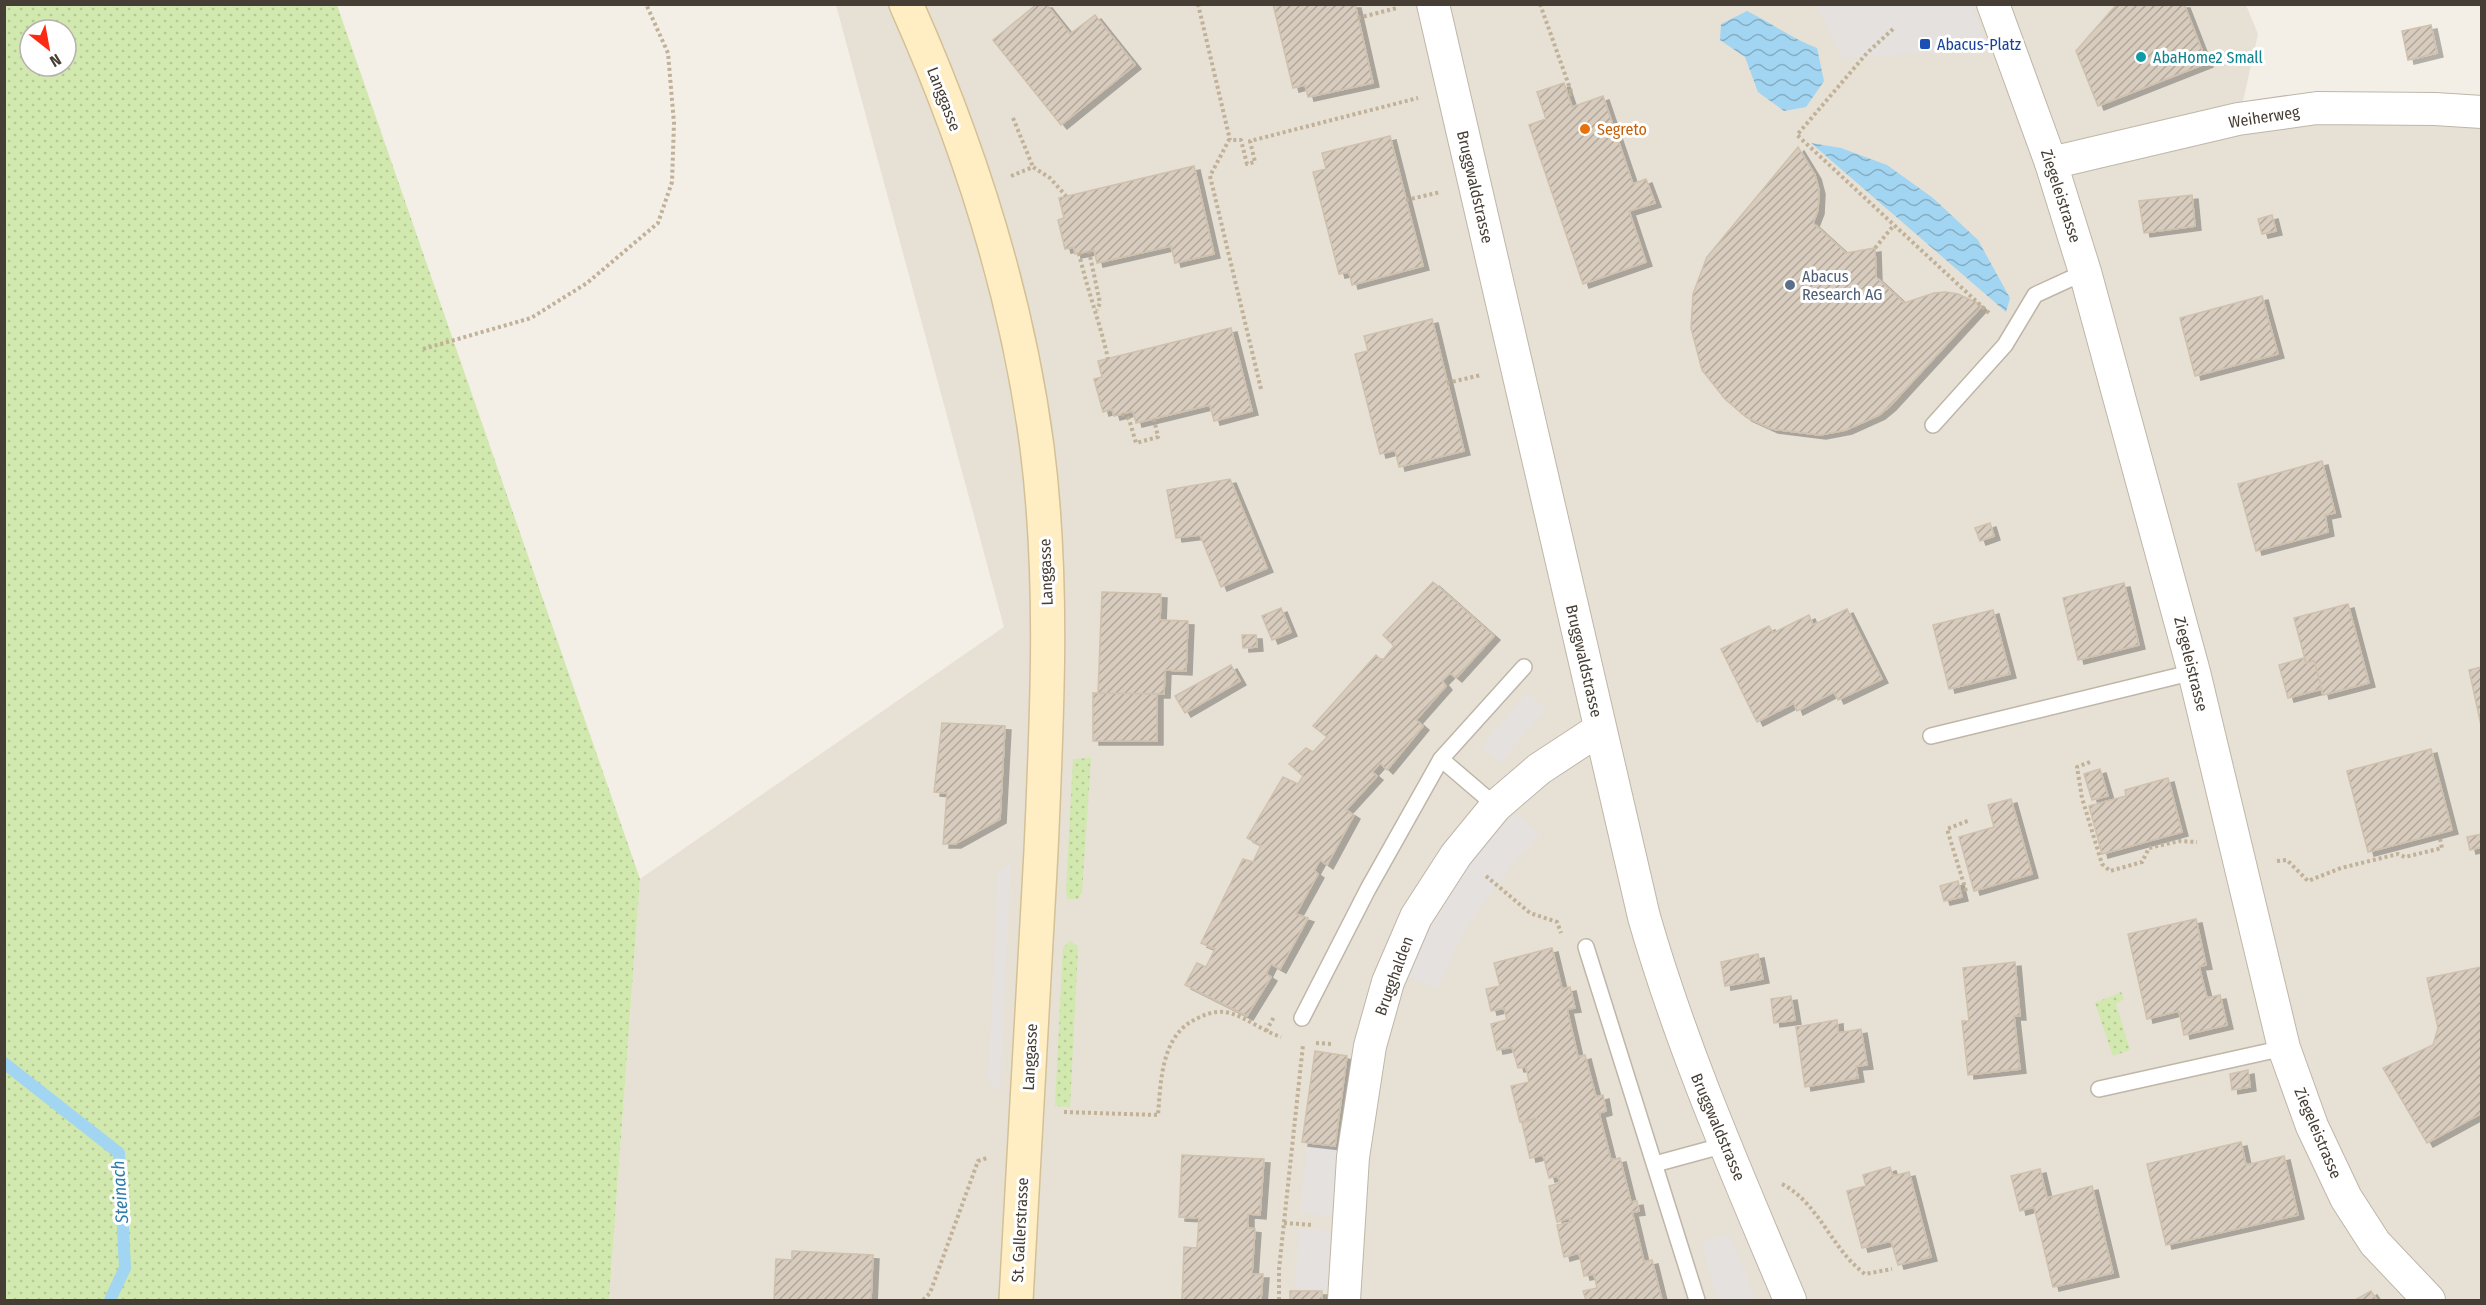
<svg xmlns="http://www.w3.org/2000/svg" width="2486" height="1305" font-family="'Fira Sans Condensed',sans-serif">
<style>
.residential{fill:#e7e0d4}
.grass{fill:url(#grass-dots);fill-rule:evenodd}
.parking{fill:#e4e1de}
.water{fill:url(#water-waves)}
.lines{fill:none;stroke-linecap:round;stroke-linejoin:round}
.stream{stroke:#a1d5f1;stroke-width:12}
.building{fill:url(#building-hatch);stroke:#d0c1ae;stroke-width:1.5;filter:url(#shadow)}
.lane-casing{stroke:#bfb6a8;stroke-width:18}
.street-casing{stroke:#bfb6a8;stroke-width:34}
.secondary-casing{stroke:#d4c095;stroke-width:36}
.path{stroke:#c1b199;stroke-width:4;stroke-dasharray:3 3;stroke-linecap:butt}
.lane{stroke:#fff;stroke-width:15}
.street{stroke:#fff;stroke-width:32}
.secondary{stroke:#ffeec4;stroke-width:33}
.transit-dot{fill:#1a4fb4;stroke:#fff;stroke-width:2}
.culture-dot{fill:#0f9aa8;stroke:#fff;stroke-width:2}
.food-dot{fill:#e8710a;stroke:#fff;stroke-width:2}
.service-dot{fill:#5c6f8a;stroke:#fff;stroke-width:2}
.labels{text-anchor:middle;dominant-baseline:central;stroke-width:6;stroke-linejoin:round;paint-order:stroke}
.transit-label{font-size:16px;fill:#164399;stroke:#fff;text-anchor:start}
.culture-label{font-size:16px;fill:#0d838f;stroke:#fff;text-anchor:start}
.street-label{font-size:16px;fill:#463e35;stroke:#fff}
.food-label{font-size:16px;fill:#c56008;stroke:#fff;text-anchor:start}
.service-label{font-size:16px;fill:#4e5e75;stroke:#fff;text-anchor:start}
.water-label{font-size:18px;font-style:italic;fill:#2b7cac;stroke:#fff}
</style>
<defs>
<pattern id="grass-dots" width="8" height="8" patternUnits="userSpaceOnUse" patternTransform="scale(1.5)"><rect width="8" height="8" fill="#d1e8ae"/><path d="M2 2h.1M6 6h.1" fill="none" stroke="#b5c896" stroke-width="1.8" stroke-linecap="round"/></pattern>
<pattern id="water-waves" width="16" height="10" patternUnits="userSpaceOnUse" patternTransform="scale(1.5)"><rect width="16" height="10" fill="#a1d5f1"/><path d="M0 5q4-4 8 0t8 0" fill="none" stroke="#85aec4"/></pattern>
<pattern id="building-hatch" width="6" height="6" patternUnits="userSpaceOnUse" patternTransform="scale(1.5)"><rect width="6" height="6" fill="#d8ccbe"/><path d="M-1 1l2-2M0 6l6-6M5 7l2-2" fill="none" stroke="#b1a79b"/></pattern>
<filter id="shadow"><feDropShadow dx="6" dy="4" stdDeviation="0" flood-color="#0004"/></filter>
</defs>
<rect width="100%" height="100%" fill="#f3eee6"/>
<path class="residential" d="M836,5h1410l12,29 -19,85 242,-7v1188h-1872l31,-421 364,-252z"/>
<g class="grass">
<path d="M5,4l332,1 303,874 -31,421h-604zM30,30h36v36h-36z"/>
<path d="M1091,758l-9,134 -4,7h-10l-2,-7 7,-133z"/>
<path d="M1070,941l8,6 -8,160 -15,-1 8,-158z"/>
<path d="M2121,992l3,7 -8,5 14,46 -17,6 -18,-53z"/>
</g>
<g class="parking">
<path d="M1817,5h155l18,45 -149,8z"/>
<path d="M1527,692l19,16 -45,55 -19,-16z"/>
<path d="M1517,812l23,22 -27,29 -47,65 -29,61 -30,-12 11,-27 42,-73 26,-34z"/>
<path d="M1011,861l-11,232 -12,-12 10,-209z"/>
<path d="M1307,1145l32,3 -7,68 -32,-3z"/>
<path d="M1299,1228l32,3 -4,59 -33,-2z"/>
<path d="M1729,1234l27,66h-39l-16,-58z"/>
</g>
<g class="water">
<path d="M1747,11c25,12 45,28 70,37l7,33 -18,26 -22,4 -26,-19 -13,-35 -25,-17 1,-16z"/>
<path d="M1811,143l30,5 46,17 46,33 45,42 32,58 -4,14z"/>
</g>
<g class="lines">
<path class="stream" d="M4,1063l115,90 6,115 -15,32"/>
</g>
<g class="building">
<path d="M1037,4h9l24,30 25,-19 40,50 -74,60 -68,-85z"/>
<path d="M1273,4h82l18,79 -65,14 -3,-12 -12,3z"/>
<path d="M2117,4h67l23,59 -109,43 -22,-55z"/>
<path d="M2431,25l6,28 -29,7 -6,-29z"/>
<path d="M1564,83l8,24 31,-11 30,88 13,-5 9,24 -26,8 17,51 -63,22 -54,-159 17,-6 -9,-27z"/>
<path d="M1390,136l33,130 -71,19 -3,-13 -10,2 -26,-102 13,-3 -4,-16z"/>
<path d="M1798,147l17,28 4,15 -1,20 -5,13 33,30 29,-5 1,29 28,26 30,-10 12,-1 12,2 20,9 3,4 -91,99 -11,9 -33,15 -26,5 -48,-6 -26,-12 -21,-18 -23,-29 -11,-42 2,-34 14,-37z"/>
<path d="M1194,166l20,88 -39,9 -4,-17 -74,17 -3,-13 -19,4 -1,-7 -9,2 -7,-29 6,-2 -5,-20z"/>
<path d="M2192,195l3,31 -51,7 -5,-32z"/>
<path d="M2272,215l4,16 -14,3 -4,-15z"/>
<path d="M2262,296l16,58 -83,22 -15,-58z"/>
<path d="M1432,319l32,132 -65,16 -4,-17 -15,4 -25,-100 13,-3 -4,-15z"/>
<path d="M1231,328l21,83 -38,10 -4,-16 -74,18 -3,-12 -19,5 -2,-7 -9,3 -9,-33 8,-2 -4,-16z"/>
<path d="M2322,461l13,52 -10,2 3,17 -72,19 -18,-67z"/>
<path d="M1230,479l37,89 -46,19 -21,-52 -24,3 -9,-48z"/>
<path d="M1990,523l4,13 -14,5 -5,-13z"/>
<path d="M1433,582l61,54 -38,42 -6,-5 -8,8 4,5 -30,34 7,6 -36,44 -7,-7 -8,9 5,4 -31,34 8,5 -27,50 -7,-5 -6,11 4,3 -22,40 12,4 -28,51 -9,-5 -5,10 5,3 -24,39 -62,-31 12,-22 9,4 9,-18 -14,-6 42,-84 10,3 8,-17 -14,-7 36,-61 15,7 5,-8 -14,-12 17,-16 7,4 14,-15 -14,-11 63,-71 6,6 12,-15 -11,-11z"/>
<path d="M2124,583l15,62 -61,15 -15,-62z"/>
<path d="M1102,592l59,2 -1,26 28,1 -2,50 -21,-1 -1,24h-66z"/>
<path d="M2348,604l21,79 -46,12 -9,-34 -8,2 -12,-45z"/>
<path d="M1281,608l10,24 -19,8 -10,-24z"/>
<path d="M1847,609l35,70 -44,21 -4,-8 -37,19 -3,-8 -37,19 -36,-73 48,-23 4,7 36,-18 4,10z"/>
<path d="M1993,610l17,64 -61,15 -16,-64z"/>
<path d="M1242,635h14l1,12 -14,1z"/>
<path d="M2304,658l2,5 8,-2 8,28 -34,9 -9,-33z"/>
<path d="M1231,665l9,16 -55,32 -10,-17z"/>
<path d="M2482,667v63l-13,-60z"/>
<path d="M1093,693l64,1v47h-64z"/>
<path d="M942,723l63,3 -5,93 -45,25h-12l4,-51 -13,-1z"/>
<path d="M2431,749l21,81 -84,22 -21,-81z"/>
<path d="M2100,769l8,27 -16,4 -8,-26z"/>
<path d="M2168,778l14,54 -80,22 -13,-48 37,-10 -1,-6z"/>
<path d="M2011,799l21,75 -58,17 -15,-54 35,-10 -6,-22z"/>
<path d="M2482,834v13l-12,3 -3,-13z"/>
<path d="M1958,881l4,16 -18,4 -4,-15z"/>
<path d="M2196,919l10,46 -7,1 8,32 13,-3 7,30 -43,10 -5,-24 -32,8 -19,-85z"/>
<path d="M1552,948l10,41 8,-2 5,21 -8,1 11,48 7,-2 11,42 7,-2 3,16 -7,2 12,47 9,-2 11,44 6,-1 2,10 -7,1 12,50 8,-2 10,40h-76l-3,-9 14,-3 -3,-14 -10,2 -5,-23 -15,4 -7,-32 14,-3 -1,-4 -13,4 -8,-36 11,-3 -2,-7 -9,2 -6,-23 -13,3 -8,-35 15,-5 -17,4 -9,-36 18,-4 -3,-15 -8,1 -6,-21 -15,3 -6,-26 16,-4 -3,-12 -13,3 -5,-22 14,-3 -6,-23z"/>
<path d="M1758,954l5,25 -38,7 -4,-24z"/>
<path d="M2015,962l5,54h-6l6,53 -52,6 -6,-54h7l-6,-53z"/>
<path d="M2482,967v146l-55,30 -44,-75 50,-23 5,-17 -11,-50z"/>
<path d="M1791,996l4,24 -21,3 -3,-24z"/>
<path d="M1837,1020l1,13 23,-4 6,36 -11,1 2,12 -53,9 -9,-60z"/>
<path d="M1315,1051l32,5 -12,90 -33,-4z"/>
<path d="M2248,1070l2,17 -18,3 -2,-16z"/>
<path d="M2241,1142l5,23 38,-9 14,59 -132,30 -19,-81z"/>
<path d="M1182,1155l82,4 -4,56 -12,-1v14l7,1 -3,45h11l-2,26h-79l2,-53 13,1 2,-30 -20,-1z"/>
<path d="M1890,1167l3,9 16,-4 22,85 -33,8 -7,-24 -29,7 -15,-57 19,-5 -3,-11z"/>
<path d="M2040,1169l7,29 45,-12 21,87 -60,14 -19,-80 -14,4 -9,-35z"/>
<path d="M792,1251l81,4 -2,45h-97l2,-41 16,1z"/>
<rect x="1290" y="1291" width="32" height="9"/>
<path d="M2371,1291l6,9h-22z"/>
</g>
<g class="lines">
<g class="lane-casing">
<g id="lane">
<path d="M1933,425l72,-80 30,-50 50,-23"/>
<path d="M1931,736l263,-64"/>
<path d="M1441,759l55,47"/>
<path d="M1586,947l111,353"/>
<path d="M1302,1018l66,-129 73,-130 83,-92"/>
<path d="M2099,1089l185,-41"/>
<path d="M1655,1164l70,-19"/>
</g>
</g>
<g class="street-casing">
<g id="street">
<path d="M1433,4l211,913c38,132 93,257 146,383"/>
<path d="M1993,4l58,159 34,109 109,400 90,376 28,78 34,72 29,45 54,57"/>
<path d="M2051,163l187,-44 79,-11 118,1 47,3"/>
<path d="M1344,1300l9,-143 17,-111 18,-64 28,-65 40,-62 40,-49 43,-37 61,-40"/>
</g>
</g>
<g class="secondary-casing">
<path id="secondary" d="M906,4c63,141 111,291 131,443 17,134 10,269 4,404 -8,150 -17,300 -25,449"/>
</g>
<g class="path">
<path d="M1198,4l32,136"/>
<path d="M1540,4l32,90 -4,1"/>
<path d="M1358,18l39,-10"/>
<path d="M1893,29l-26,24 -70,82 193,179"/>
<path d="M1013,118l20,49"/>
<path d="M1011,176l22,-9 17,11 16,18"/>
<path d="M1406,200l35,-8"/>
<path d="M1875,248l19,-23"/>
<path d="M1089,251l11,52 -3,7"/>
<path d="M1079,253c8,37 21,69 29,106"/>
<path d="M423,349l108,-31 56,-35 71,-60 14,-41 2,-59 -6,-70 -22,-49"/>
<path d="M1447,383l34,-8"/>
<path d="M1261,389l-51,-213 19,-36h12l6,24 8,-2 -5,-21 168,-43"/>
<path d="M1122,414l7,5 7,24 22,-6 -4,-18"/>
<path d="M2090,762l-13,5 5,31 20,66 8,7 32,-9 7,-14 30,-7 18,1"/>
<path d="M2277,861l10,-1 21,21 33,-13 57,-14 7,3 37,-9 -2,-9"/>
<path d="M1486,876l44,37 27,9 4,11"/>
<path d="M1966,891l-19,-62 23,-9"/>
<path d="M1266,1031l8,-14"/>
<path d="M1316,1043l17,1"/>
<path d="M1064,1112l94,3c3,-35 3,-81 40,-97 10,-5 20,-8 32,-5 17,5 33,18 51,24"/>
<path d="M1782,1184c37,19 50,66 83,90l27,-5"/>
<path d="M1284,1223l29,2"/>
<path d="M923,1300l7,-7 48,-132 9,-3"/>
<path d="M1279,1300v-31l24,-224"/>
</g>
<use href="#lane" class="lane"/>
<use href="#street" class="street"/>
<use href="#secondary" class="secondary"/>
</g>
<rect class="transit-dot" x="1919" y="38" width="12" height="12" rx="3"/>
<circle class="culture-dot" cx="2141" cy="57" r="6"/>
<circle class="food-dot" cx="1585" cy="129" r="6"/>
<circle class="service-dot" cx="1790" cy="285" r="6"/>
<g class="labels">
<g class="transit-label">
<text x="1937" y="44">Abacus-Platz</text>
</g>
<g class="culture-label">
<text x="2153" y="57">AbaHome2 Small</text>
</g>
<g class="street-label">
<text transform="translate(944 99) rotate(69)">Langgasse</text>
<text transform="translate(2264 117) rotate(-9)">Weiherweg</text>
<text transform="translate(1475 187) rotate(77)">Bruggwaldstrasse</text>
<text transform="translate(2061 196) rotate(72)">Ziegeleistrasse</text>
<text transform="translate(1046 572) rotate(-92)">Langgasse</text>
<text transform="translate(1584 661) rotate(77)">Bruggwaldstrasse</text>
<text transform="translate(2191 664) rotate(76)">Ziegeleistrasse</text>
<text transform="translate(1394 976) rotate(-70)">Brugghalden</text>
<text transform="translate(1030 1057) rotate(-87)">Langgasse</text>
<text transform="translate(1718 1127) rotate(67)">Bruggwaldstrasse</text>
<text transform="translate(2318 1133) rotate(67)">Ziegeleistrasse</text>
<text transform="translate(1020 1230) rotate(-87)">St. Gallerstrasse</text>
</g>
<g class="food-label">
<text x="1597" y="129">Segreto</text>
</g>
<g class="service-label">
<text x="1802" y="276">Abacus<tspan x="1802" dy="18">Research AG</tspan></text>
</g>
<g class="water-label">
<text transform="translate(120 1192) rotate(-94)">Steinach</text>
</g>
</g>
<rect width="2486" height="1305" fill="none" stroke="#463e35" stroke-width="12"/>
<g transform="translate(48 48) rotate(149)"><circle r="28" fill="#ffffff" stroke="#b5b2ae" stroke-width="1.5"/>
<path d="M0-4.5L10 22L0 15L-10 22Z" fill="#fd2a13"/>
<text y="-9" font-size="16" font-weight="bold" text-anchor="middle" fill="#463e35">N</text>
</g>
</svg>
